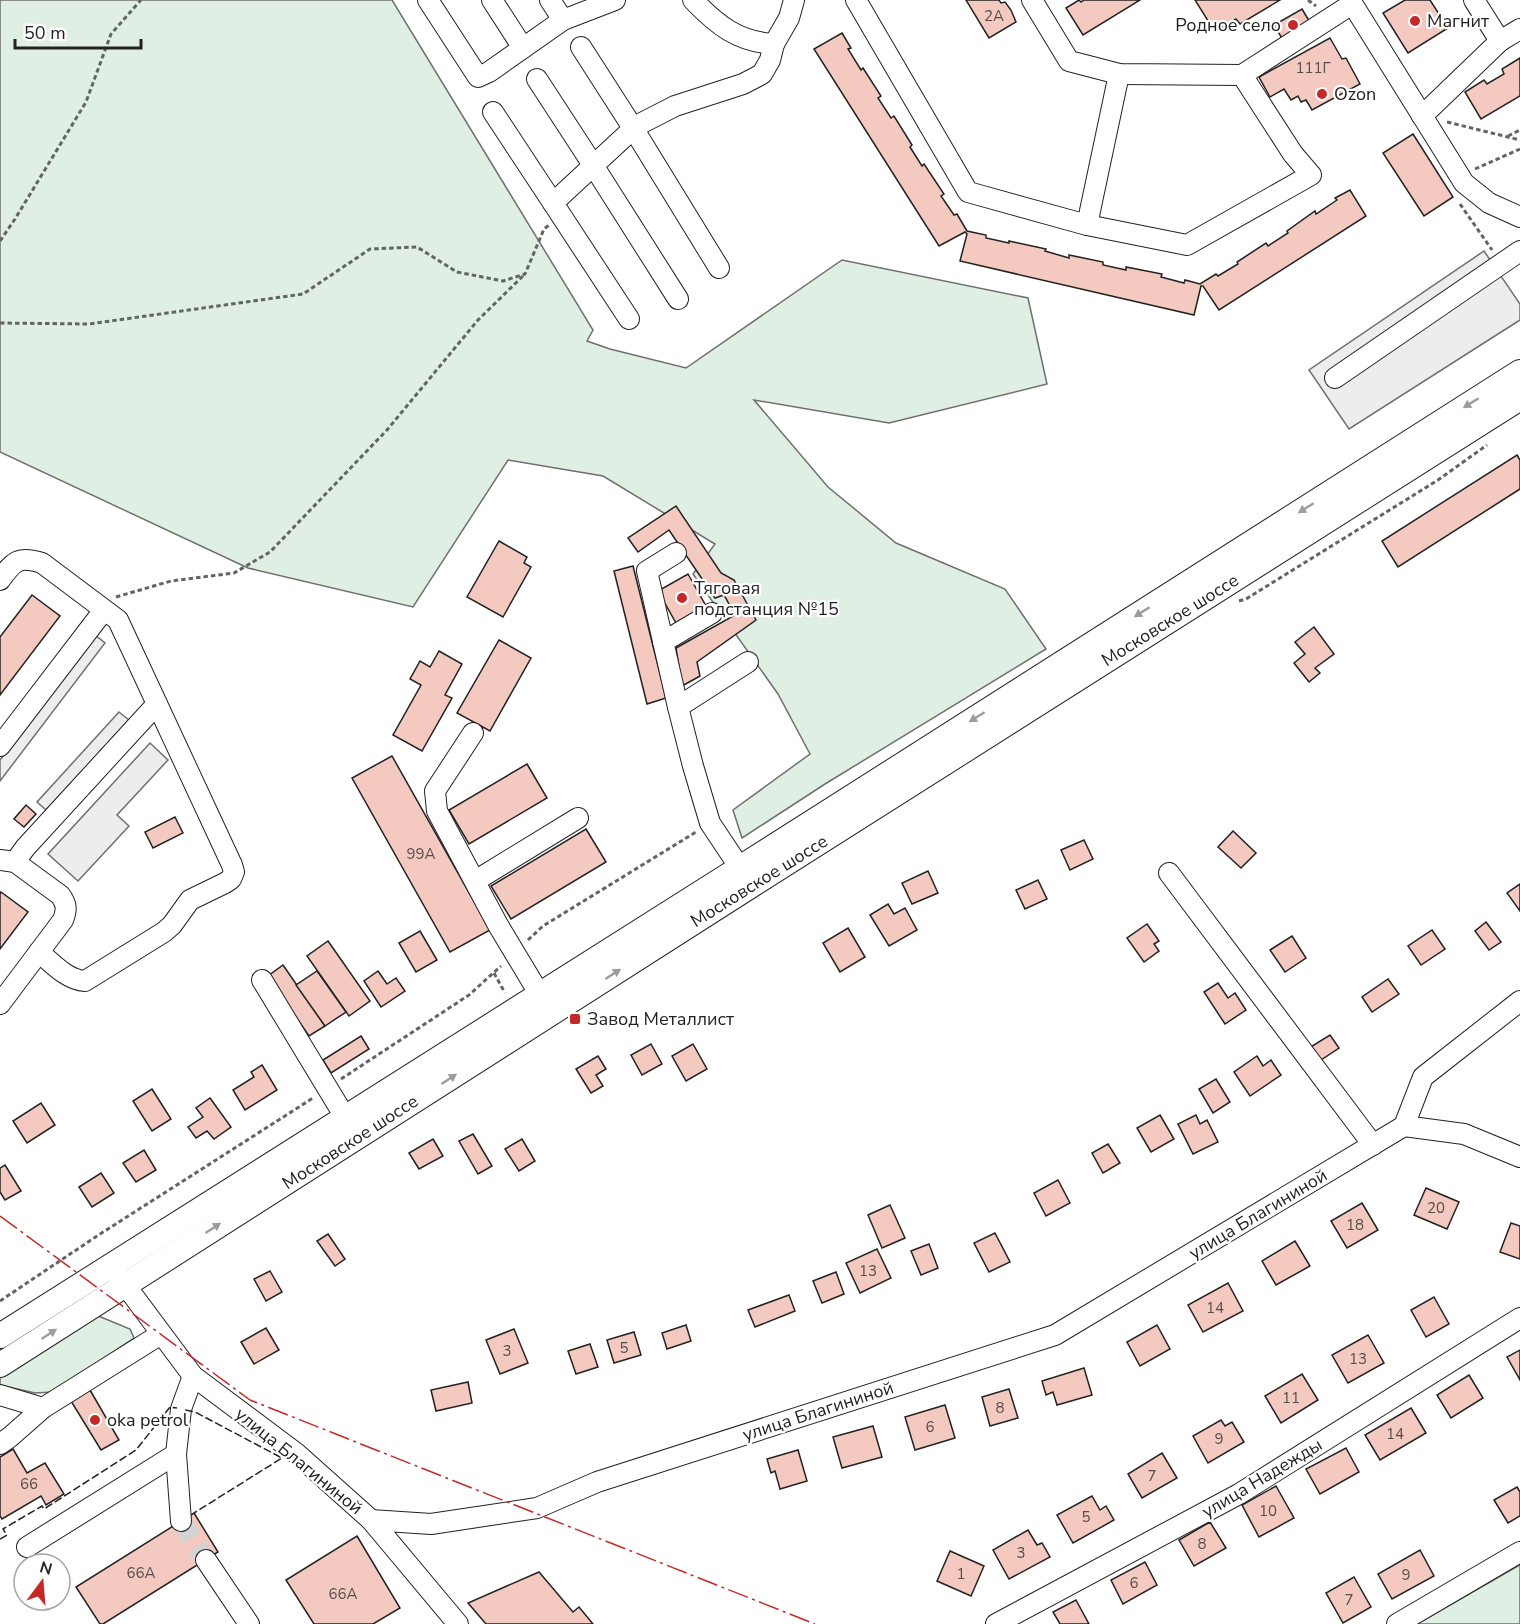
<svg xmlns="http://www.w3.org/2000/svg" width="1520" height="1624" font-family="'Nunito Sans',sans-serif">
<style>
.green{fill:#e0efe3;stroke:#6f6f6f;stroke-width:1.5}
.parking{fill:#ededed;stroke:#6f6f6f;stroke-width:1.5}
.building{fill:#f3c9c0;stroke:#222;stroke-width:1.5}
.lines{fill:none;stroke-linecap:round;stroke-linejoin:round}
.minor-tunnel{stroke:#d3d3d3;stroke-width:20;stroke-dasharray:20 10;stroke-linecap:butt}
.minor-casing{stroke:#222;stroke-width:22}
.major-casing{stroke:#222;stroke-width:26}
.path{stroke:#646464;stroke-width:3;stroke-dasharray:4.5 3;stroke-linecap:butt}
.minor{stroke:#fff;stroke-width:20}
.major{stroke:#fff;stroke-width:24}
.fence{stroke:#222;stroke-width:1.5;stroke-dasharray:8 3;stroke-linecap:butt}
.power{stroke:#c62828;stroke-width:1.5;stroke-dasharray:21 4.5 3 4.5;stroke-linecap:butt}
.oneway{fill:#9c9c9c}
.poi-dot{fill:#c62828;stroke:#fff;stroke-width:2}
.labels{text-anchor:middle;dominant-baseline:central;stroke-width:4.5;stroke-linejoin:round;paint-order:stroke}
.number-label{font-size:15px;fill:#564c4a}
.poi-label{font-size:18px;fill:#222;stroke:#fff;text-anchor:start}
.street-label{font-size:18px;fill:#222;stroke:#fff}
</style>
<rect width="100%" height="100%" fill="#fff"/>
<g class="green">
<path d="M0,0h392l201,330 -6,11 23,8 76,19 156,-108 186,38 19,86 -158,39 -135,-23 74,87 68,56 109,46 41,60 -221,135 -83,54 -9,-28 77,-56 -32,-60 -85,-120 22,-30 -112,-68 -95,-16 -95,147 -165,-39 -248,-116z"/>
<path d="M96,1315l34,14 4,9 -81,54 -18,1 -35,-8v-10z"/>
<path d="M1520,1565v59h-103z"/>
</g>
<g class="parking">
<path d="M1484,251l36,53v16l-171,109 -40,-59z"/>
<path d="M95,635l10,8 -105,138v-21z"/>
<path d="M119,712l10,8 -83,90 -9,-8z"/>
<path d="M150,743l18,17 -51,55 12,11 -51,55 -30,-27z"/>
</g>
<g class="building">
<path d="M966,0h33l2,3 4,-1 6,8 5,12 -27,16z"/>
<path d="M1079,0l2,2 3,-2h56l-57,35 -17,-27z"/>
<path d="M1195,0h85l-40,24 -4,-5 -21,13z"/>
<path d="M1405,0h25l18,28 -40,25 -25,-40z"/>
<path d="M1302,9l9,15 -28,16 -9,-15z"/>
<path d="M842,33l9,15 -3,1 13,21 2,-2 18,28 -3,2 13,20 3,-2 18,29 -2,2 12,19 2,-2 20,30 -3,2 13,19 3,-1 10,17 19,4v3l23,5v-2l37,8 -1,2 24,7v-3l34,7v3l23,5v-3l36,7 -1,3 23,6 1,-3 15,4 16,-10 2,2 20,-12 -1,-2 29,-19 2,3 20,-13 -1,-2 28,-20 1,3 21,-14 -2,-2 15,-8 16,26 -147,94 -16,-24h-2l-7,29 -234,-54 7,-27 -2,-2 -26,14 -125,-197z"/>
<path d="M1330,38l12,21 4,-1 14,26 -48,26 -6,-10 -5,2 -3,-6 -7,4 -7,-11 -14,8 -11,-20z"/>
<path d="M1520,58v38l-39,23 -16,-27 19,-12 3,4 17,-10 -2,-5z"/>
<path d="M1413,134l40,63 -29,19 -41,-63z"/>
<path d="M1517,455l3,5v29l-122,78 -16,-26z"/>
<path d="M676,506l45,67 13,7 22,40 -59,42 3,14 -18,10 -6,-38 59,-33 -11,-20 -9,3 -46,-68 -31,22 -10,-14z"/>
<path d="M499,541l28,16 -3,6 7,4 -28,50 -36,-20z"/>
<path d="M633,566l33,132 -19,6 -33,-133z"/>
<path d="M688,574l18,32 -30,17 -18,-32z"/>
<path d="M32,595l28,21 -60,79v-58z"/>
<path d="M1314,627l20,27 -19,14 5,5 -11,9 -15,-19 11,-9 -10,-12z"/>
<path d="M499,640l32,18 -41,73 -33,-18z"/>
<path d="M439,651l23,13 -17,31 7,3 -30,53 -29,-16 28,-50 -11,-6 10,-18 10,6z"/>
<path d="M392,756l98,174 -40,22 -98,-174z"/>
<path d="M527,764l20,34 -78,46 -20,-34z"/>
<path d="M26,805l10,9 -12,13 -10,-8z"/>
<path d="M175,817l8,16 -30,15 -8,-16z"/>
<path d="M586,829l20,33 -95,57 -20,-33z"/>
<path d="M1233,831l23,22 -15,15 -23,-21z"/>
<path d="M1084,840l9,19 -23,11 -9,-20z"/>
<path d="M928,871l10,22 -26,11 -10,-21z"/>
<path d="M1038,880l9,19 -22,10 -9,-19z"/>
<path d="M1520,884v27l-13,-18z"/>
<path d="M1,892l27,20 -28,37v-55z"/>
<path d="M888,904l6,10 11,-6 12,22 -28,16 -19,-31z"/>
<path d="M1486,922l15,20 -12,8 -14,-19z"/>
<path d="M1147,924l12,17 -5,3 5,7 -15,11 -17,-24z"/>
<path d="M848,928l17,29 -25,15 -17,-29z"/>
<path d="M1432,930l13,19 -24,16 -13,-19z"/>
<path d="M420,931l17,29 -21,12 -17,-29z"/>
<path d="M1292,936l14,22 -21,14 -15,-22z"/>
<path d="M328,941l42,60 -21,15 -42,-60z"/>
<path d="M283,965l42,61 -16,10 -41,-60z"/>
<path d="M317,971l29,41 -21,14 -29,-41z"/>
<path d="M378,971l9,13 9,-6 9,13 -24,16 -17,-26z"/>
<path d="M1388,979l11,15 -27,18 -10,-15z"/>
<path d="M1218,983l10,15 7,-5 11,17 -21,14 -21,-32z"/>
<path d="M1330,1035l9,13 -21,14 -9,-14z"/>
<path d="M361,1036l8,13 -38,24 -8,-13z"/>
<path d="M651,1044l11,20 -20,11 -11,-20z"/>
<path d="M693,1044l14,25 -21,12 -14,-25z"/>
<path d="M598,1056l8,13 -10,6 7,11 -12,7 -15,-24z"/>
<path d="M1257,1056l6,10 8,-6 10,15 -31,21 -16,-24z"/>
<path d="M262,1065l15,25 -32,20 -12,-20 21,-13 -3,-5z"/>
<path d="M1216,1079l14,23 -17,11 -14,-24z"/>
<path d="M152,1089l19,30 -19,12 -19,-30z"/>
<path d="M210,1098l21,29 -17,12 -7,-8 -11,7 -8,-11 15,-10 -7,-9z"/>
<path d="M41,1103l14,22 -28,18 -14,-22z"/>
<path d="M1160,1115l14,24 -23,13 -14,-24z"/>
<path d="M1196,1115l4,9 7,-4 11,22 -25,12 -15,-30z"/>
<path d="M473,1134l19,32 -14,8 -19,-33z"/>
<path d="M433,1139l10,17 -24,13 -10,-16z"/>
<path d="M522,1139l13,22 -16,10 -14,-22z"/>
<path d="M1108,1144l12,19 -17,10 -11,-20z"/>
<path d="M144,1150l12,20 -20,12 -13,-19z"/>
<path d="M5,1165l16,26 -16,9 -5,-8v-24z"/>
<path d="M101,1173l13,20 -22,14 -13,-20z"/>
<path d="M1058,1180l12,23 -24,13 -12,-23z"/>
<path d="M1426,1188l33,14 -12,27 -33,-14z"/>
<path d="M1362,1203l16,27 -31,18 -16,-27z"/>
<path d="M890,1205l15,33 -23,10 -14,-33z"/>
<path d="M1511,1223l9,3v33l-20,-7z"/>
<path d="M995,1233l15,29 -21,10 -15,-29z"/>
<path d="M328,1234l17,25 -10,7 -18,-25z"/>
<path d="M1295,1241l15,25 -34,19 -14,-24z"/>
<path d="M929,1244l9,24 -17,7 -10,-24z"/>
<path d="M877,1249l14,29 -31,15 -14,-30z"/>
<path d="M270,1271l12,21 -16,9 -12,-22z"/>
<path d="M836,1272l8,22 -22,9 -9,-22z"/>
<path d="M1228,1283l15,28 -40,21 -15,-27z"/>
<path d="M789,1295l6,16 -40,16 -7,-17z"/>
<path d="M1434,1297l15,27 -23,13 -15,-27z"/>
<path d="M686,1325l5,16 -24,8 -5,-16z"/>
<path d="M1157,1325l13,24 -30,17 -13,-24z"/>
<path d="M266,1328l13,22 -25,14 -13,-22z"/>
<path d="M514,1329l14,34 -28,11 -14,-34z"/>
<path d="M634,1332l7,23 -27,8 -7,-23z"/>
<path d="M1368,1335l16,28 -36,20 -16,-28z"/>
<path d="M590,1344l8,23 -22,7 -8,-23z"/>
<path d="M1520,1350v30l-13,-23z"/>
<path d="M1084,1368l8,27 -35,10 -4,-13 -7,3 -4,-14z"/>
<path d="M1302,1374l16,26 -37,23 -16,-27z"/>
<path d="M1469,1375l14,23 -32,20 -14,-23z"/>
<path d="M468,1382l4,21 -36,8 -5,-21z"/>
<path d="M1009,1389l9,29 -28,8 -8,-29z"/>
<path d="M90,1390l29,50 -18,10 -30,-49z"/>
<path d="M945,1405l10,33 -40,12 -10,-33z"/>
<path d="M1411,1408l15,25 -46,27 -15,-25z"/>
<path d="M1221,1420l4,6 7,-4 12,20 -36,21 -15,-27z"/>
<path d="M873,1426l9,31 -40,11 -9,-31z"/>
<path d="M1346,1448l13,24 -39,22 -14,-25z"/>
<path d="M13,1449l14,24 18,-10 19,31 -18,11 -5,-9 -39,23 -2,-3v-59z"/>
<path d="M798,1450l9,31 -27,8 -5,-18 -4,2 -4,-14z"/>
<path d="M1162,1453l15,25 -35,20 -14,-24z"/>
<path d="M1276,1486l18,32 -35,19 -17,-32z"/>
<path d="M1517,1487l3,5v24l-12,7 -14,-23z"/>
<path d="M1092,1496l8,14 6,-4 8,14 -41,23 -16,-28z"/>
<path d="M194,1513l24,39 -115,72h-3l-24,-37z"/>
<path d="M1210,1522l16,26 -32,18 -15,-26z"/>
<path d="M1028,1530l9,15 5,-2 8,14 -41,22 -16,-29z"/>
<path d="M357,1536l43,72 -27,16h-59l-28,-44z"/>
<path d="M1420,1550l14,26 -42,23 -14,-25z"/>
<path d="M950,1551l34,15 -13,30 -34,-15z"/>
<path d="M1145,1562l12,23 -34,19 -12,-24z"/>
<path d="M539,1572l34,40 6,-5 14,17h-107l-18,-21z"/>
<path d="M1354,1577l17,30 -28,16 -17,-30z"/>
<path d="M1076,1600l13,24h-29l-7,-12z"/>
</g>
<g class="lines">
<path class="minor-tunnel" d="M181,1521l25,39"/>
<g class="minor-casing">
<g id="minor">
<path d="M428,0l50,77 11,-5 74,-52 52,-20"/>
<path d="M492,0l31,48"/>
<path d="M550,0l13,20"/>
<path d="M693,0c24,25 45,42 81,44l15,-26 5,-18"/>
<path d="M856,0l112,192 119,33 100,20 124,-70 -18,-21 -51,-79 110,-71"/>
<path d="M1032,0l37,61 50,13 123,1"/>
<path d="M1350,0l114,183 25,20 31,14"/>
<path d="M1474,0l26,41 20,-12"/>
<path d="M581,47l52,81 86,140"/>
<path d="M537,79l56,86 85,134"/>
<path d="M493,112l60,91 83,-77 39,-20 68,-22 19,-10 8,-14 4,-16"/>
<path d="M1422,116l78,-75"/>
<path d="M553,203l76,116"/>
<path d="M1087,225l32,-151"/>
<path d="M1335,378l185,-127"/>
<path d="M676,553l-29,18 31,136 15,59 17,57 30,45"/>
<path d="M0,580c13,-18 18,-25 42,-17l76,57 114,245 2,7 -3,7 -6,4 -35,17 -18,25 -8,7 -79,49c-18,-1 -33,-18 -46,-29"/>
<path d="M663,642l49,-29"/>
<path d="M678,707l70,-45"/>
<path d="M473,733l-38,58 2,20 61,114 42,70"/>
<path d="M0,746l104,-136"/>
<path d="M0,860l15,2 45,33c7,9 7,15 3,25l-63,84"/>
<path d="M15,862l10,-14 132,-144"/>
<path d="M1169,873l204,272"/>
<path d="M475,881l103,-63"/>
<path d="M262,980l83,137"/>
<path d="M1404,1126l60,8 56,23"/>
<path d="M117,1274l76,102 103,77 75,67 87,104"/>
<path d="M0,1395l43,13"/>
<path d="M0,1444l10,-7 33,-29 118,-74"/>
<path d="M371,1520l60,4 106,-16 60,-26 458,-147 349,-209 19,-49 97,-76"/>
<path d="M181,1521l-5,-67 5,-45 12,-33"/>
<path d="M27,1547l149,-93"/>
<path d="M206,1560l43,64"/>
<path d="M996,1624l243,-130 281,-176"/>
<path d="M1397,1624l123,-72"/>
</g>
</g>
<g class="major-casing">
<g id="major">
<path d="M0,1336l740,-468 780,-496"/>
<path d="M0,1365l752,-480 768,-487"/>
</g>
</g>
<g class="path">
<path d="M1308,0l8,6"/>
<path d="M1447,122l73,18"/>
<path d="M1508,136l12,-6"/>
<path d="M1475,169l45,-20"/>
<path d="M1460,204l32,46"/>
<path d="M0,241l15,-22 71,-117 25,-68 30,-34"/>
<path d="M0,323l89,1 214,-30 67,-45 47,-2 40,25 46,9 22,-7 19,-45 5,-4"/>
<path d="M116,597l55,-16 63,-8 36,-21 117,-122 91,-110 47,-46"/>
<path d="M1239,601l7,-2 192,-119 49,-35"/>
<path d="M528,940l15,-14 153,-94"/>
<path d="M494,973l11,20"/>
<path d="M341,1079l128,-84 32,-29"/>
<path d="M0,1301l97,-65 216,-138"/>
</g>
<use href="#minor" class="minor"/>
<use href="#major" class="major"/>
<g class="fence">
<path d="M185,1410l10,2 87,46 -88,55"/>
<path d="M0,1539l7,-4 -4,-6 39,-23 2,3 92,-59 34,-43 7,1"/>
</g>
<path class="power" d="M0,1216l250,184 565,224"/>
</g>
<defs><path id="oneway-solid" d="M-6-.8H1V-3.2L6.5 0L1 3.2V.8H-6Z" transform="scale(1.5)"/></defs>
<g class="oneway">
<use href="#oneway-solid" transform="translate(1471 403) rotate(148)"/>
<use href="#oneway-solid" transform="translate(1306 508) rotate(148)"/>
<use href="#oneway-solid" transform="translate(1142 612) rotate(148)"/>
<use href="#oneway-solid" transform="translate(977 717) rotate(148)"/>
<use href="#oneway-solid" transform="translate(613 974) rotate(-33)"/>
<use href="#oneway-solid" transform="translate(449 1079) rotate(-33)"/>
<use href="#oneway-solid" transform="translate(213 1228) rotate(-33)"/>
<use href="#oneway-solid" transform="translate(49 1334) rotate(-33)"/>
</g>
<g class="poi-dot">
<circle cx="1415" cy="21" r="6"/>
<circle cx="1293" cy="25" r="6"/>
<circle cx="1322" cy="94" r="6"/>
<circle cx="682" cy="598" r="6"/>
<rect x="569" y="1013" width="12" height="12" rx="3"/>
<circle cx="95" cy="1420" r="6"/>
</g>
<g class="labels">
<g class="number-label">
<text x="994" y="16">2А</text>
<text x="1313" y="68">111Г</text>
<text x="421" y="854">99А</text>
<text x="1436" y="1208">20</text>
<text x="1355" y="1225">18</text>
<text x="868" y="1271">13</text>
<text x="1215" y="1308">14</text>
<text x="624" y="1348">5</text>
<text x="507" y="1351">3</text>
<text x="1358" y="1359">13</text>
<text x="1291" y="1398">11</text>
<text x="1000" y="1408">8</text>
<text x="930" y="1427">6</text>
<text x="1395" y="1434">14</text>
<text x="1219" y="1439">9</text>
<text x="1152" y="1476">7</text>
<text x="29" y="1484">66</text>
<text x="1268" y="1511">10</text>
<text x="1086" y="1517">5</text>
<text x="1202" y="1544">8</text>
<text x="1021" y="1553">3</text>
<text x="141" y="1573">66А</text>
<text x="961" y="1574">1</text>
<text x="1406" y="1575">9</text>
<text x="1134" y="1583">6</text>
<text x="343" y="1594">66А</text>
<text x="1349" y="1600">7</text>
</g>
<g class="poi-label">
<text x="1427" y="21">Магнит</text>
<text x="1281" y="25" text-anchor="end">Родное село</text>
<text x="1334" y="94">Ozon</text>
<text x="694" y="588">Тяговая<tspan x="694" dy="21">подстанция №15</tspan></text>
<text x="587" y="1019">Завод Металлист</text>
<text x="107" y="1420">oka petrol</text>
</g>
<g class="street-label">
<text transform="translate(1170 620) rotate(-32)">Московское шоссе</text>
<text transform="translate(759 881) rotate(-32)">Московское шоссе</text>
<text transform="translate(350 1142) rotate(-33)">Московское шоссе</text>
<text transform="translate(1258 1214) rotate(-31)">улица Благининой</text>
<text transform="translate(818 1411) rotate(-18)">улица Благининой</text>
<text transform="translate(299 1461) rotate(39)">улица Благининой</text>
<text transform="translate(1262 1478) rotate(-31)">улица Надежды</text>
</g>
</g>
<g transform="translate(42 1582) rotate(16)"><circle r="28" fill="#ffffff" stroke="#a7a7a7" stroke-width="1.5"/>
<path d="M0-4.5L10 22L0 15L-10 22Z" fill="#c62828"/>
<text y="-9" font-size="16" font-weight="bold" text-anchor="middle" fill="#222222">N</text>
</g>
<path d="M15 39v9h126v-9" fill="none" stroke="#222222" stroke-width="3"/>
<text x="24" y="39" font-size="18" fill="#222222" stroke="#ffffff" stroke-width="4.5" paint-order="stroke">50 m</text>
</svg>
